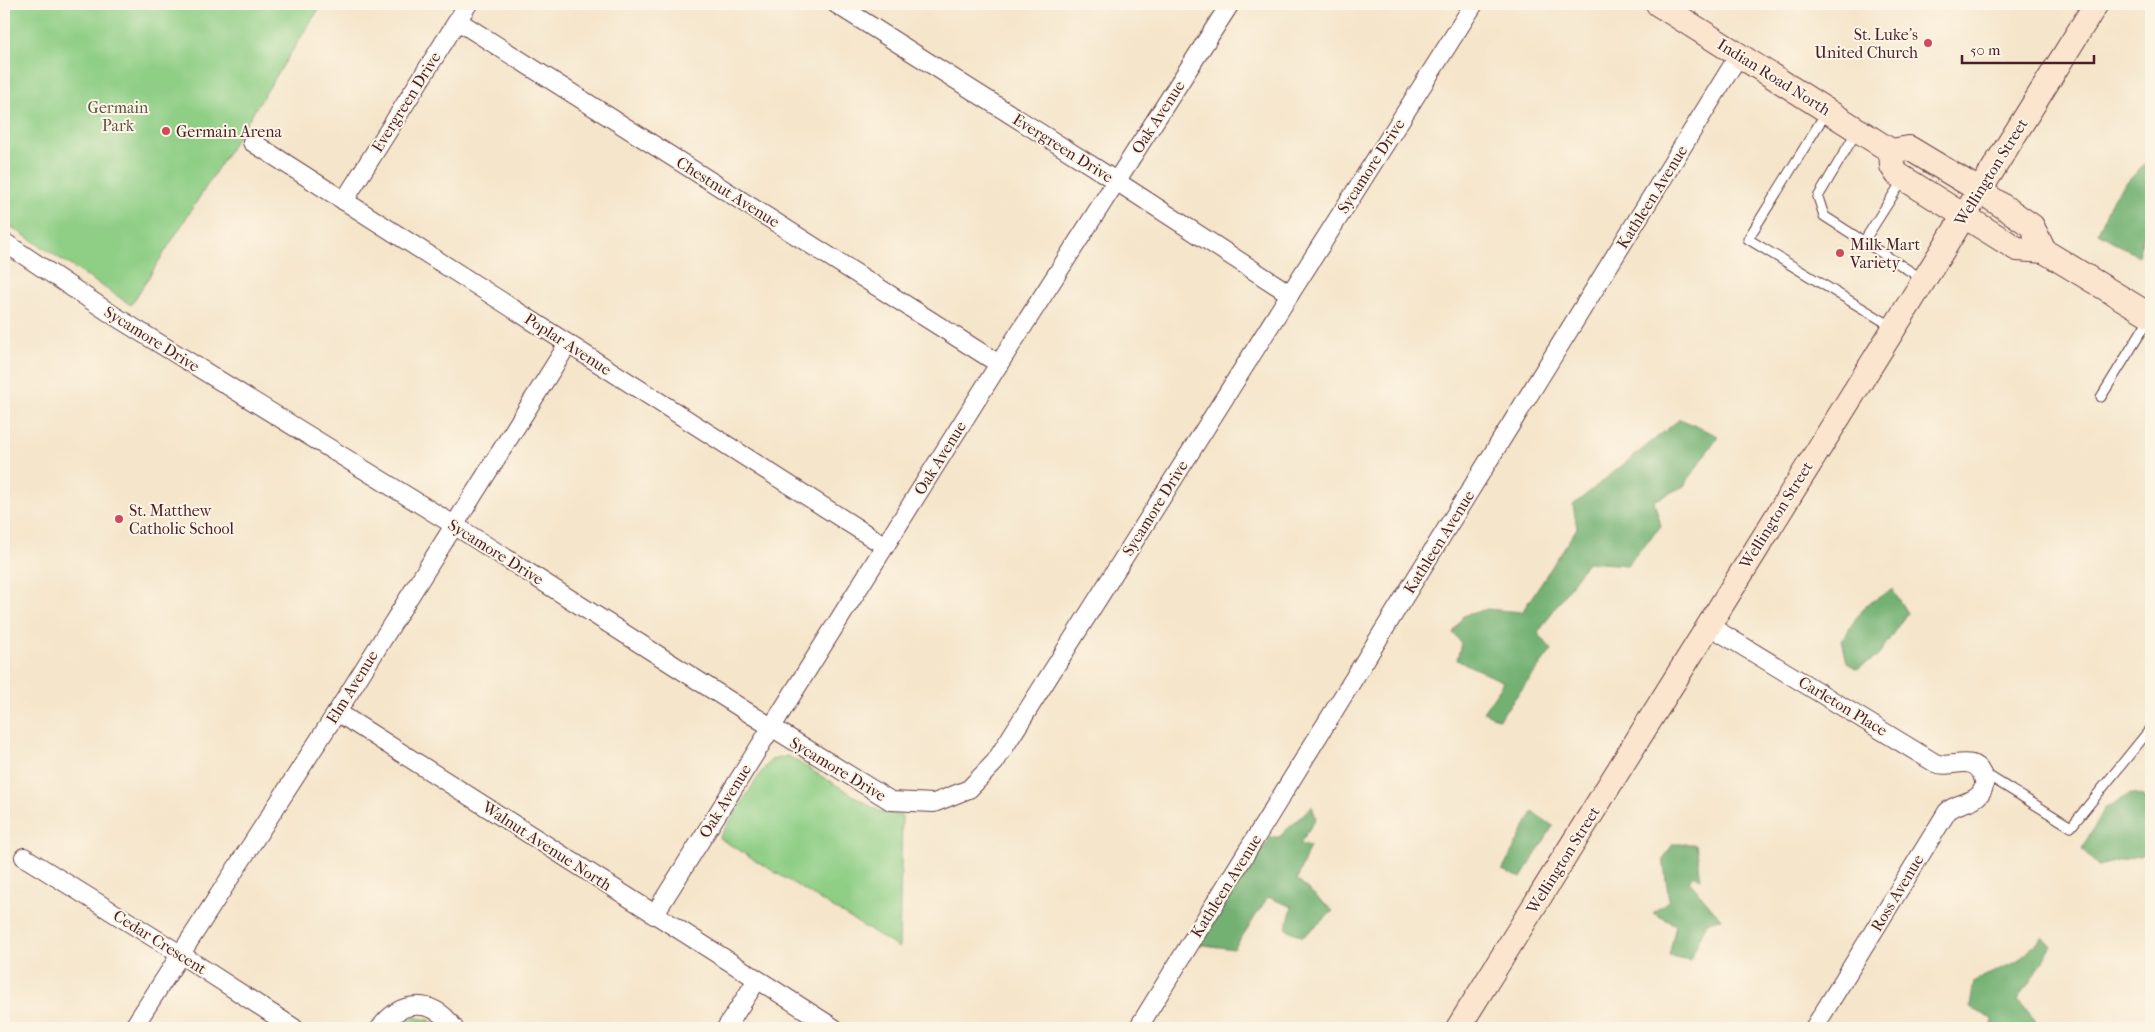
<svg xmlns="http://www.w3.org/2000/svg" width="2155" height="1032" font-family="'IM FELL French Canon',serif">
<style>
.green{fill:#8ece85;stroke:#6c7658}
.forest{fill:#72b172;stroke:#5e684e}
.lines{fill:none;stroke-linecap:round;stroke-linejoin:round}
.service-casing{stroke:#643d43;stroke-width:11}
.minor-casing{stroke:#643d43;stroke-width:20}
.secondary-casing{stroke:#643d43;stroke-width:26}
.service{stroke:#fff;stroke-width:9}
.minor{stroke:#fff;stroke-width:18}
.secondary{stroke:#fce5cf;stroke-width:24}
.poi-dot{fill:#d1495b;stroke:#fcf5e5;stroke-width:2}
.labels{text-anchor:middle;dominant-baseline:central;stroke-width:4;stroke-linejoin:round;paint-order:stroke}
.poi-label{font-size:16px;fill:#4a1f2b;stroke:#fcf5e5;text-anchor:start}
.street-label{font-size:16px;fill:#4a1f2b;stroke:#fcf5e5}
.park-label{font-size:16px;fill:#5e5446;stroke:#fcf5e5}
</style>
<rect width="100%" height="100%" fill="#fcf5e5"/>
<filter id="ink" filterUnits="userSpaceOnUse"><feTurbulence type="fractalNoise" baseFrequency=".02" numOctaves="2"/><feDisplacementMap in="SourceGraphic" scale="10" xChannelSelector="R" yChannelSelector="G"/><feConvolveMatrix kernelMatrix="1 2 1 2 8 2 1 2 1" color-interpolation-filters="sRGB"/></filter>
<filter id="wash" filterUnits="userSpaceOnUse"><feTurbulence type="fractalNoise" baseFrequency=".0096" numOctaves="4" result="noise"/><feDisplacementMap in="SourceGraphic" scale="20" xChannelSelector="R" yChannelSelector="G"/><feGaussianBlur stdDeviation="1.12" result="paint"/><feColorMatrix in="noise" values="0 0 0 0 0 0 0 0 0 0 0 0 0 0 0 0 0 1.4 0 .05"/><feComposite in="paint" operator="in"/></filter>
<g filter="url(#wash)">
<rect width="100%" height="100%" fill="#f5e5ca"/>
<g class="green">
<path d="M4,4h318l-191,301 -127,-83z"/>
<path d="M788,756l91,55 23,5 -3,132 -180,-110 41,-64 11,-14z"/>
<path d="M411,1017l18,3 11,8h-47l10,-8z"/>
</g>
<g class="forest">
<path d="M2151,157v75l-7,2 -6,22 -40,-23 15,-36z"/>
<path d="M1680,419l38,17 -34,50 -30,15 7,25 -34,39 -40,-3 -49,71 14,17 -53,69 -16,-7 21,-30 -47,-22 4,-17 -8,-10 10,-17 24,-7 35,3 55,-84 -4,-23z"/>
<path d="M1892,589l15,24 -30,44 -20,12 -10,-6 -5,-23 22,-33z"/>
<path d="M2130,794l13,2 8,14v36l-9,9 -44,11 -16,-17 23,-41z"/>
<path d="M1312,806l4,12 -16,26 10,2 -13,34 36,31 -30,26 -17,-8 6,-22 -24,-10 -34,52 -38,-5 75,-107h8z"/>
<path d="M1533,812l20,14 -32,52 -19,-8z"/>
<path d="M1673,844h23l5,35 -8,-4 -4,6 32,38 -14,3 -17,38 -21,-4 7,-31 -23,-12 16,-13 -6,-41z"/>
<path d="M2043,936l9,10 -34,54 18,21 3,7h-48l1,-9 -22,-11 4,-27 46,-21z"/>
</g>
</g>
<g filter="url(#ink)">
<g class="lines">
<g class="service-casing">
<g id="service">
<path d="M1827,111l-79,128 145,88"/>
<path d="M1857,131l-39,66 6,19 100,64"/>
<path d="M1864,241l40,-63"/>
<path d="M2101,397l50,-81"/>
<path d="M1984,773l87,54 80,-99"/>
</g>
</g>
<g class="minor-casing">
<g id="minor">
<path d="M836,4l280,177 174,113"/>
<path d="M458,21l541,343"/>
<path d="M252,142l633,404"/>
<path d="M344,201l124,-197"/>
<path d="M4,242l109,73 341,210 298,190 139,86 43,2 35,-14 26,-27 295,-468 184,-290"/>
<path d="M1708,625l227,138c15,7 37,-10 47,11 1,4 3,8 2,12 -1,4 -3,7 -6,10 -9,8 -23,7 -31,16l-133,216"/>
<path d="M337,712l497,316"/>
<path d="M24,857l156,97 114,74"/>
<path d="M654,915l345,-551 231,-360"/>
<path d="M133,1028l204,-316 231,-368"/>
<path d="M380,1028c21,-29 53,-30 74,0"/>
<path d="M726,1028l31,-48"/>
<path d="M1138,1028l601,-973"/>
</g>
</g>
<g class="secondary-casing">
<g id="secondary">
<path d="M1658,4l233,147 18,-3 70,42 53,36 12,25"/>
<path d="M1891,151l1,15 5,8 120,75 27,2 107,65"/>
<path d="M1458,1028l638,-1024"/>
</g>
</g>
<use href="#service" class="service"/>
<use href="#minor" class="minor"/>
<use href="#secondary" class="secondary"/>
</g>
</g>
<g class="poi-dot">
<circle cx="1928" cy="43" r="5"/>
<circle cx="166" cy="131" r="5"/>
<circle cx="1840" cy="253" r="5"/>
<circle cx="119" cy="519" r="5"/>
</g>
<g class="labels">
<g class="poi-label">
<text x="1918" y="34" text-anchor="end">St. Luke's<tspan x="1918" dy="18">United Church</tspan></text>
<text x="176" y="131">Germain Arena</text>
<text x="1850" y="244">Milk Mart<tspan x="1850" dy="18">Variety</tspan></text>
<text x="129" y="510">St. Matthew<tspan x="129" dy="18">Catholic School</tspan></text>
</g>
<g class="street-label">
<text transform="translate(1774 77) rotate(32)">Indian Road North</text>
<text transform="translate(406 102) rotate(-58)">Evergreen Drive</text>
<text transform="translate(1158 117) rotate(-57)">Oak Avenue</text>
<text transform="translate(1063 148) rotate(32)">Evergreen Drive</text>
<text transform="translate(1371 166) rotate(-57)">Sycamore Drive</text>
<text transform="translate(1991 172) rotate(-58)">Wellington Street</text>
<text transform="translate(728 192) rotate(32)">Chestnut Avenue</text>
<text transform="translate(1652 197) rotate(-58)">Kathleen Avenue</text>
<text transform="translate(152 339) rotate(32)">Sycamore Drive</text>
<text transform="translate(568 344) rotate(33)">Poplar Avenue</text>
<text transform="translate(940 458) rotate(-58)">Oak Avenue</text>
<text transform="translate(1155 508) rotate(-58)">Sycamore Drive</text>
<text transform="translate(1776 515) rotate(-58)">Wellington Street</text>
<text transform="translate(1439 542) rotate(-58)">Kathleen Avenue</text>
<text transform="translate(496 552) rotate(32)">Sycamore Drive</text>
<text transform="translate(352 687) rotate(-58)">Elm Avenue</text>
<text transform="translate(1843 706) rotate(31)">Carleton Place</text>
<text transform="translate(838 769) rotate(31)">Sycamore Drive</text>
<text transform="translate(725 801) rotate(-58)">Oak Avenue</text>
<text transform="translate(547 846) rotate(33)">Walnut Avenue North</text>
<text transform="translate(1563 860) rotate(-58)">Wellington Street</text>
<text transform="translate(1226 886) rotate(-58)">Kathleen Avenue</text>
<text transform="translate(1897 893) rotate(-59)">Ross Avenue</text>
<text transform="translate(160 942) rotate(32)">Cedar Crescent</text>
</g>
<g class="park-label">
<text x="118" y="107">Germain<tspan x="118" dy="18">Park</tspan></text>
</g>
</g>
<rect width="2155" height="1032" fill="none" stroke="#fcf5e5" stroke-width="20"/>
<path d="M1962 55v8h132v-8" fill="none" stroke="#4a1f2b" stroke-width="2.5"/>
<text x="1970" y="55" font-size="15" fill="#4a1f2b" stroke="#fcf5e5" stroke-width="4" paint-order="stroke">50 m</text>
</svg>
